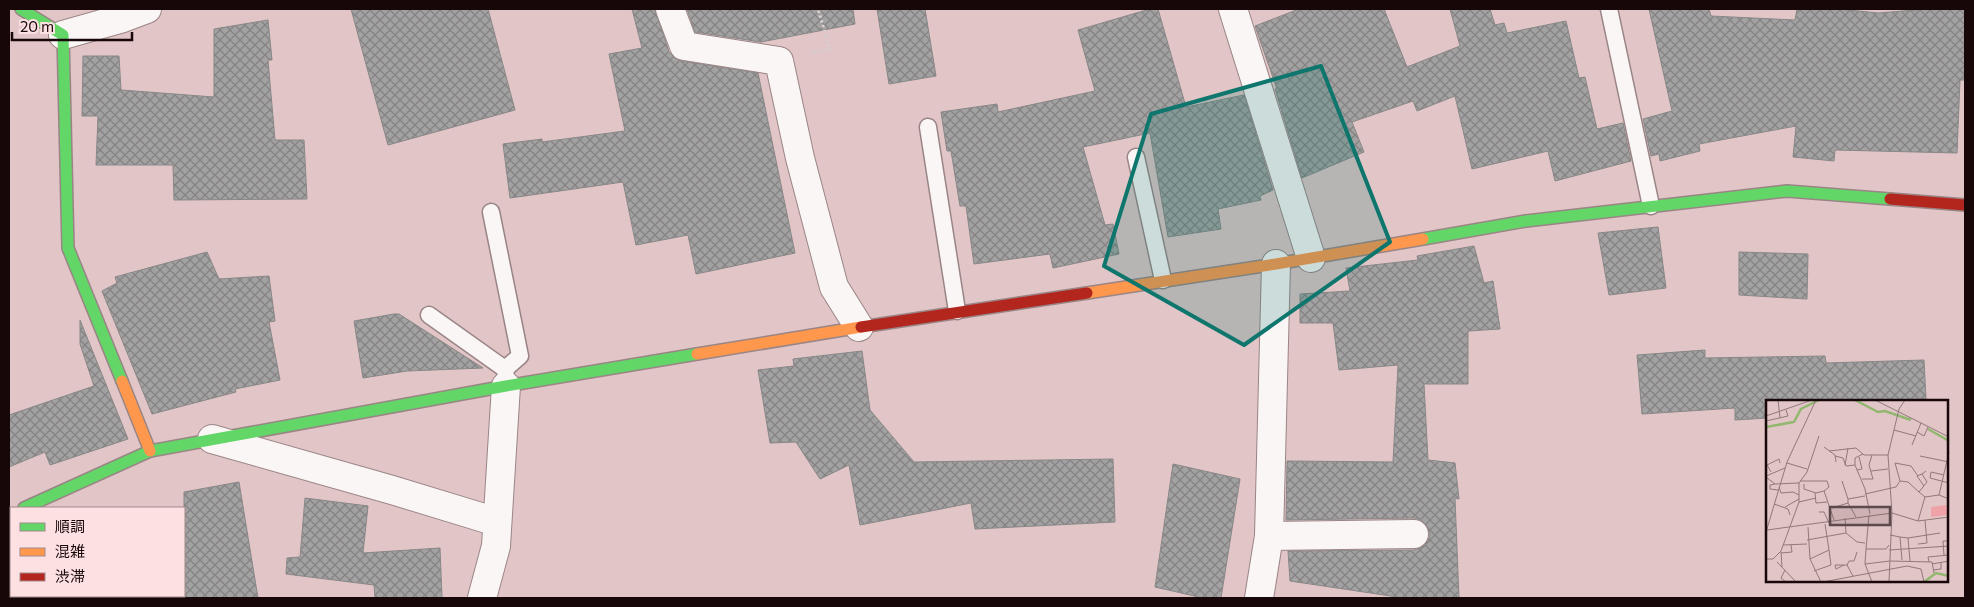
<svg xmlns="http://www.w3.org/2000/svg" width="1974" height="607" font-family="Commissioner,'Noto Sans JP',sans-serif">
<style>
.building{fill:url(#building-cross-hatch);stroke:#888787}
.lines{fill:none;stroke-linecap:round;stroke-linejoin:round}
.lane-casing{stroke:#9a8586;stroke-width:19}
.street-casing{stroke:#9a8586;stroke-width:30}
.fast-casing{stroke:#9a8586;stroke-width:14}
.slow-casing{stroke:#9a8586;stroke-width:14}
.jam-casing{stroke:#9a8586;stroke-width:14}
.path{stroke:#d7cece;stroke-width:3;stroke-dasharray:2.5 2.5;stroke-linecap:butt}
.lane{stroke:#fbf6f6;stroke-width:16}
.street{stroke:#fbf6f6;stroke-width:28}
.fast{stroke:#63d668;stroke-width:11}
.slow{stroke:#ff974d;stroke-width:11}
.jam{stroke:#b3261e;stroke-width:11}
.marked{fill:#0f766e;fill-opacity:0.2;stroke:#0f766e;stroke-width:4;stroke-linejoin:round}
.inset-river{fill:none;stroke:#92b76f;stroke-width:2.5}
.inset-road{fill:none;stroke:#91797a;stroke-width:1}
.view{fill:#5e4a4a;fill-opacity:0.15;stroke:#5e4a4a;stroke-width:2.5}
.inset-edge{fill:none;stroke:#170708;stroke-width:2.5}
</style>
<defs>
<pattern id="building-cross-hatch" width="8" height="8" patternUnits="userSpaceOnUse" patternTransform="scale(1.25)"><rect width="8" height="8" fill="#a3a2a2"/><path d="M0 0l8 8M0 8l8-8" fill="none" stroke="#848282"/></pattern>
</defs>
<rect width="100%" height="100%" fill="#e2c5c6"/>
<g class="building">
<path d="M351,9h137l27,101 -127,35z"/>
<path d="M632,9h23l14,43 6,6 7,3 76,12 37,180 -99,21 -8,-39 -52,10 -13,-63 -113,16 -7,-54 39,-5v3l83,-11 -16,-77 33,-6z"/>
<path d="M687,9h166l2,15 -94,18 -66,-10z"/>
<path d="M877,9h48l11,67 -47,8z"/>
<path d="M1150,9h8l28,98 58,-12 29,95 -13,6 1,4 -43,9 3,20 -53,8 -18,-104 -67,14 22,78 8,-1 6,30 -66,14 -3,-14 -76,10 -8,-58h-6l-9,-55h-4l-6,-39 56,-8 1,8 97,-21 -17,-61z"/>
<path d="M1299,9h85l23,58 53,-21 -10,-37h40l5,16 9,-2 3,10 59,-12 13,57 6,-1 12,52 26,-6 8,38 -76,20 -7,-30 -76,18 -17,-73 -38,15 -4,-10 -61,21 12,30 -62,26 -27,-89h2l-22,-63z"/>
<path d="M1649,9h60l2,7 84,4 2,-11h42l39,4 50,-4h37v71h-5l-3,73 -122,-3 -1,11 -41,-4 3,-31 -97,18 1,7 -40,10 -1,-7 -8,2 -8,-37 29,-8z"/>
<path d="M268,20l4,40h-4l7,80h29l3,59 -133,1 -1,-35h-77l2,-49h-16l1,-60h36l2,34 93,7v-68z"/>
<path d="M1658,227l8,61 -57,7 -11,-62z"/>
<path d="M1474,246l10,37 9,-2 7,48 -32,2v53h-44l4,76 27,3 4,36 -4,-1 4,100h-55l-114,-17 -2,-30 126,-1 8,-3 6,-6 2,-7 -3,-8 -6,-6 -7,-2 -128,2 1,-59 106,1 5,-97 -59,5 -6,-47h-33v-29l50,-3 -4,-23 72,-8 -1,-4z"/>
<path d="M207,252l12,27 50,-3 6,45 -6,1 11,58 -45,9 1,3 -84,22 -50,-123 15,-8 -2,-6z"/>
<path d="M1739,252l69,2 -1,45 -68,-4z"/>
<path d="M394,314h5l84,54 -76,3 -44,7 -9,-57z"/>
<path d="M80,320l48,119 -78,26 -5,-13 -36,15v-52l85,-29 -14,-42z"/>
<path d="M1705,350v8l120,-2 1,7 98,-3 2,39 -27,2h-131v17l-33,2v-12l-93,6 -5,-59z"/>
<path d="M862,351l8,59 44,52 199,-3 2,63 -140,7 -4,-26 -111,22 -11,-60 -29,14 -24,-37 -26,1 -12,-73 36,-4 -1,-7z"/>
<path d="M1173,464l67,15 -19,119h-18l-48,-11z"/>
<path d="M239,482l19,116h-74v-106z"/>
<path d="M305,498l63,8 -5,47 77,-5 2,50h-67l-1,-13 -88,-11 1,-16 13,-1z"/>
</g>
<g class="lines">
<g class="lane-casing">
<g id="lane">
<path d="M1609,9l42,197"/>
<path d="M928,127l29,184"/>
<path d="M1136,157l27,123"/>
<path d="M491,212l29,144 -15,13"/>
<path d="M429,315l76,54 1,9"/>
</g>
</g>
<g class="street-casing">
<g id="street">
<path d="M670,9l14,37 95,15 21,97 34,129 25,40"/>
<path d="M1233,9l78,249"/>
<path d="M63,35l60,-17 24,-9"/>
<path d="M212,439l180,51 105,32"/>
<path d="M1269,536l145,-2"/>
<path d="M482,598l14,-52 10,-160"/>
<path d="M1259,598l10,-62 7,-272"/>
</g>
</g>
<g class="fast-casing">
<g id="fast">
<path d="M21,9l42,26 5,213 54,133"/>
<path d="M1423,239l103,-18 261,-30 103,8"/>
<path d="M24,508l126,-57 356,-65 191,-32"/>
</g>
</g>
<g class="slow-casing">
<g id="slow">
<path d="M1087,293l189,-29 147,-25"/>
<path d="M697,354l164,-27"/>
<path d="M122,381l28,70"/>
</g>
</g>
<g class="jam-casing">
<g id="jam">
<path d="M1890,199l75,6"/>
<path d="M861,327l226,-34"/>
</g>
</g>
<path class="path" d="M813,53l17,-4 -12,-40"/>
<use href="#lane" class="lane"/>
<use href="#street" class="street"/>
<use href="#fast" class="fast"/>
<use href="#slow" class="slow"/>
<use href="#jam" class="jam"/>
</g>
<path class="marked" d="M1321,66l69,176 -146,103 -140,-79 47,-152z"/>
<g transform="translate(1766 400)">
<rect width="182" height="182" fill="#e2c5c6"/>
<path d="M180,105l2,10 -17,2v-10z" fill="#efa3a9"/>
<path class="inset-river" d="M89,0l23,12 7,-1 26,9M0,27l28,-5 7,-13 18,-9M162,29l21,12M158,182l12,-9 13,3"/>
<path class="inset-road" d="M12,0l2,18M109,0l74,37M139,0l-6,9 -11,46 4,58 26,8 31,-4M0,16l46,-16M0,21l22,-5 -2,-6M128,30l22,6M151,32l7,4 4,-9M146,45l9,-22M58,47l11,8 1,7M63,51l27,-3 8,7h24M69,56l8,2 3,8 9,-1 10,24 5,25M154,56l29,6M21,63l20,6M79,65l3,-17M89,65v-7l8,-4M91,70l5,-1 -3,-12M105,71l17,-2M5,72l-4,-7 12,-6 1,4M156,74l-5,2 7,10M178,75l-13,-3 -1,6 19,5M0,76l19,-8M0,77l9,7 24,-1M96,79h11l-4,-14 3,-10M34,81h27l2,6 -5,4 10,29M76,81l6,18M134,81l-5,-18 16,3 7,10M9,84l-5,1v4l8,1M38,84v5l12,4 8,-2M13,87l2,6 12,-1 6,3M49,93l1,10 11,-1M99,94l31,-7 4,-6 8,1 11,10M173,95l10,-43M159,97l-6,-5 8,-10 -5,-8 4,-3M33,102l17,-4M82,103v-4l17,-3M8,104l14,5 2,6M19,107l14,-8M66,108l16,-5 8,14M53,112h5l5,11M79,118l1,15M152,121l7,-24 14,-2 10,4M59,124l4,26M42,127l2,32 11,23M1,130l125,-17 -3,69M0,132l21,-70 29,-62M124,135l10,2 2,23M134,137l8,1 2,23M142,138l32,-5M41,140l39,-7 11,9 8,1M152,144l9,-1 -2,-23M17,145l24,-1M100,149l3,-34M123,150l60,-4M15,152l1,15M15,153l11,-1 -1,-7M178,155l-1,-14h6M0,159h7l8,-8 18,-49v-19l8,-11 12,-36M44,159l19,-9 2,15 -17,6M11,162l19,20M163,162l-1,-5 21,-2M99,164l1,-15h20l3,-4M166,164l17,-3M78,165l-8,4 -1,-4h12l6,11M81,165l2,-4h5l3,-9M19,170l-4,8 5,4M167,170l8,-1v-7M57,182l84,-16 14,3 3,13M106,182l-7,-18 25,-3 42,1 2,11"/>
<path class="view" d="M64,107h60v18h-60z"/>
<rect width="182" height="182" class="inset-edge"/>
</g>
<rect width="1974" height="607" fill="none" stroke="#170708" stroke-width="20"/>
<rect x="10" y="507" width="175" height="90" fill="#fde1e2" stroke="#a18a8b"/>
<rect x="20" y="523" width="25" height="8" fill="#63d668" stroke="#a18a8b"/>
<text x="55" y="532" font-size="15" fill="#170708">順調</text>
<rect x="20" y="548" width="25" height="8" fill="#ff974d" stroke="#a18a8b"/>
<text x="55" y="557" font-size="15" fill="#170708">混雑</text>
<rect x="20" y="573" width="25" height="8" fill="#b3261e" stroke="#a18a8b"/>
<text x="55" y="582" font-size="15" fill="#170708">渋滞</text>
<path d="M12 32v8h120v-8" fill="none" stroke="#170708" stroke-width="2.5"/>
<text x="20" y="32" font-size="15" fill="#170708" stroke="#fde1e2" stroke-width="4" paint-order="stroke">20 m</text>
</svg>
